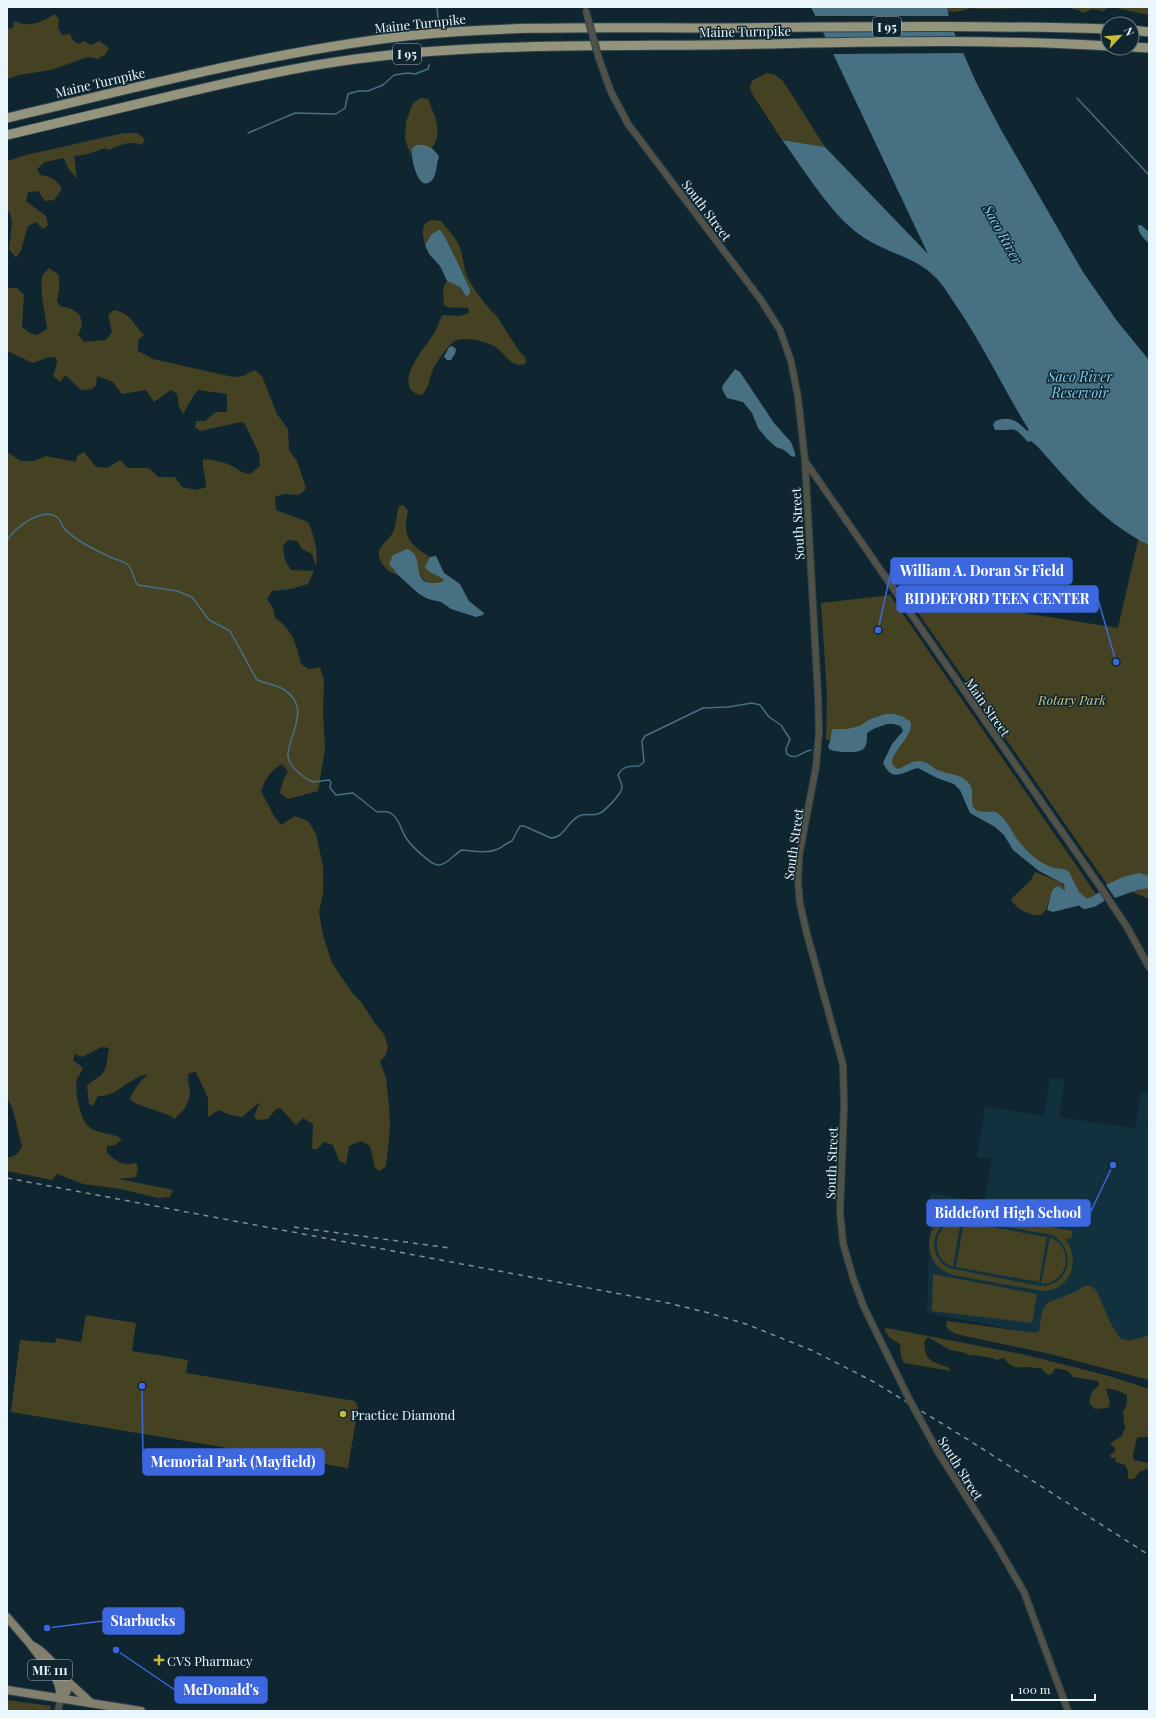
<svg xmlns="http://www.w3.org/2000/svg" width="1156" height="1718" font-family="'Playfair Display',serif">
<style>
.built{fill:#12313e}
.green{fill:#454224;fill-rule:evenodd}
.water{fill:#477083}
.pier{fill:#0f252f}
.lines{fill:none;stroke-linecap:round;stroke-linejoin:round}
.stream{stroke:#477083;stroke-width:1.5}
.river{stroke:#477083;stroke-width:10}
.tertiary-casing{stroke:#2e424c;stroke-width:8}
.primary-casing{stroke:#2e424c;stroke-width:10}
.motorway-casing{stroke:#2e424c;stroke-width:11}
.tertiary{stroke:#525148;stroke-width:6}
.primary{stroke:#82806d;stroke-width:8}
.motorway{stroke:#94937b;stroke-width:9}
.rail{stroke:#7f9199;stroke-width:1.5;stroke-dasharray:5 5;stroke-linecap:butt}
.tertiary-bridge-casing{stroke:#2e424c;stroke-width:8;stroke-linecap:butt}
.tertiary-bridge{stroke:#525148;stroke-width:6}
.poi-dot{fill:#c8bb3b;stroke:#0f252f;stroke-width:1.5}
.labels{text-anchor:middle;dominant-baseline:central;stroke-width:3;stroke-linejoin:round;paint-order:stroke}
.shield{fill:#0f252f;stroke:#a8b8bf;stroke-width:1}
.shield-label{font-size:12px;font-weight:bold;fill:#e9f7fd}
.street-label{font-size:13px;fill:#e9f7fd;stroke:#0f252f}
.park-label{font-size:13px;font-style:italic;fill:#cdc786;stroke:#0f252f}
.poi-label{font-size:13px;fill:#e9f7fd;stroke:#0f252f;text-anchor:start}
.water-label{font-size:14px;font-style:italic;fill:#84caeb;stroke:#0f252f}
.leader{fill:none;stroke:#3c67de;stroke-width:1.5}
.callout-dot{fill:#3c67de;stroke:#0f252f;stroke-width:1.5}
.callout{fill:#3c67de;stroke:#3c67de;stroke-width:1.5}
.callout-label{font-size:14px;text-anchor:middle;font-weight:bold;fill:#fff}
</style>
<rect width="100%" height="100%" fill="#0f252f"/>
<path class="built" d="M1050,1077l15,2 -6,38 76,11 6,-37 8,1v20l-2,16 2,1v226l-222,-42 4,-120 53,9 8,-43 -15,-2 8,-50 59,8z"/>
<g class="green">
<path d="M947,7h202v8l-33,-7h-8l-5,3 -11,-2 -9,4 -5,-3 -9,-2 -89,1c-14,-3 -17,5 -32,2z"/>
<path d="M55,14l4,6 -1,8 4,7 8,-1 3,6 5,4 6,-3 7,4 8,-4 10,7 -3,6 -8,5 -10,-2 -37,13 -32,5 -12,4v-50l6,-1 1,-7c4,1 6,3 10,3 11,2 22,-5 31,-10z"/>
<path d="M767,73l8,2 8,6 42,66 -43,-7 -31,-48 -1,-7 3,-5z"/>
<path d="M421,98l7,1c6,16 16,33 4,49 -7,-1 -13,-4 -20,0l-1,8 -6,-17 1,-17 7,-19z"/>
<path d="M124,133h13l8,6 -3,6c-12,-5 -22,0 -33,5l-4,-2 -17,6 -14,2 3,23 -9,-11 -4,-10 -19,4 -8,7 3,6c11,1 17,5 22,14l-8,11 -9,1 -7,-10 -10,1 -2,9 20,15 2,9 -5,4 -7,-7 -8,4 -7,24 -5,8 -7,-9 3,-27 -2,-9 -3,-3v-49l19,-6z"/>
<path d="M432,220l9,1c5,6 11,13 15,19 6,8 7,21 9,30 2,11 22,38 31,45l23,36 6,6 1,4 -1,3c-14,4 -19,-9 -28,-16 -8,-6 -35,-13 -44,-6 -7,6 -18,22 -21,30 -4,10 -2,14 -10,23 -4,0 -8,-2 -11,-5 -11,-16 16,-45 24,-58 3,-6 4,-12 8,-17l17,1 8,-3 1,-2 -1,-3c-8,-2 -17,2 -24,-3l-1,-16 4,-8 13,6 3,6 7,-4 -21,-45 -23,-1 -1,2c-2,-10 -6,-21 7,-25z"/>
<path d="M49,268l10,7v15l-2,11 3,5 10,2 10,7 2,11 -4,9 6,7 22,-2 6,-8 -4,-17 6,-5c18,4 18,13 30,25l-6,5v11l15,8 80,18 10,-1 12,-6 7,6 15,38 11,15 1,21 8,11 9,27c-6,10 -11,6 -21,6 -3,0 -7,2 -10,3l1,13 32,12c7,16 10,28 8,45l-4,-13 -10,-5 -5,-8 -9,-1 -5,6 2,14 6,10 23,1 -6,13 -17,5 -19,2 -5,8 6,9 2,10c17,10 22,28 26,46l8,5 11,-2 4,13 -1,32 2,37 -7,42 -30,8 -8,-6 3,-12 5,-10 -6,-7c-12,7 -16,14 -21,27l13,25 7,9 14,-9 13,5 8,13 7,32v28l-4,18 4,23 9,28 21,31 9,9 12,19 10,12 4,13 -3,10 -5,4 6,17 3,27 1,23 -4,38 -6,5 -5,-3 -5,-22 -8,-5 -13,5 -3,18 -7,-3 -6,-16 -9,-3 -7,7h-5l1,-25 -10,-6 -7,7 -16,-17 -4,1 -8,10 -11,1 -3,-4 6,-14 -18,15 -12,-2 -11,-5 -11,7v-19l-12,-26 -7,1c-2,7 0,12 1,19 0,11 -8,21 -16,27l-3,-3 -34,-12 -8,-5 10,-16 9,-9c-19,3 -30,23 -50,22l-5,10 -4,-2 -2,-18c4,-5 8,-6 13,-10 8,-7 7,-18 9,-28l-7,-1 -20,10 -7,-3 -2,6 10,8c-2,4 -4,7 -6,11 -3,10 3,38 10,46 10,10 25,7 35,14l-7,6 -8,1v7c10,9 16,13 29,10l2,5 -2,9 -17,2 54,11 -3,7 -12,1 -37,-9 -38,-5 -26,-10 -5,6 -45,-9v-14c8,1 12,-4 15,-11 -5,-16 -6,-33 -15,-48v-646l14,9h13l12,-5 30,6 1,-6 7,-4 12,15 11,1 13,-8 8,8h21l9,9h17l7,10 15,3 9,-3c0,-9 -4,-19 -3,-28 10,1 21,3 29,7 7,4 10,7 18,8l10,-8 -1,-12 -14,-30 -4,-2 -41,9 -5,-4 1,-6h9l11,-9h11v-18l-29,-4 -4,5 -11,19 -4,-7 -2,-13 -6,-4 -17,12 -8,-12 -24,4 -9,-12 -16,-6 -1,9 -4,4 -11,1 -16,-15 -5,7 -7,-6 4,-13 -1,-6 -10,1 -13,5 -26,-12v-61l2,-2h8l7,7 -2,32 8,6 7,2 10,-6c-1,-12 -9,-44 -4,-54 1,-2 4,-5 6,-7z"/>
<path d="M403,505l5,6c-6,25 1,33 22,46l-4,10 16,11 2,4c-12,5 -20,1 -26,-10l-26,-4 6,7c-7,-2 -10,-4 -15,-10 -12,-19 5,-20 11,-35 3,-8 2,-16 5,-24z"/>
<path d="M1140,532l9,8v359l-28,-12 -10,3 -206,-296 213,34z"/>
<path d="M890,595l208,302 -6,-1 -1,4 -6,2 -15,-16 -34,-23 -33,-37 -27,-13 -8,-21 -46,-27 -25,7 -9,-8 15,-30v-7l-7,-6c-9,-2 -24,-4 -31,2 -5,3 -6,10 -8,14l-31,3 1,-46 -6,-91z"/>
<path d="M1035,872l26,10 5,7 -1,2 -6,-5 -4,1c-9,11 -4,36 -27,26 -7,-3 -13,-6 -17,-14l20,-19z"/>
<path d="M949,1208l124,23 -2,8 -6,-1c16,22 7,52 -23,53l-89,-16c-29,-8 -33,-47 -5,-60zM960,1218l92,17c26,14 18,52 -12,51l-91,-18c-25,-14 -16,-48 11,-50z"/>
<path d="M961,1220l-8,47c-26,-9 -19,-47 8,-47z"/>
<path d="M964,1222l83,15 -8,45 -83,-15z"/>
<path d="M1050,1237c25,11 19,46 -9,47z"/>
<path d="M933,1274l104,20 -5,29 -100,-12z"/>
<path d="M1085,1286h6l5,4c5,9 18,46 26,49 8,3 19,-1 27,-4v45l-99,-26 -94,-20 -7,-4 -3,-4 1,-5 89,12 3,-2 3,-19 5,-9 25,-10z"/>
<path d="M86,1315l50,8 -4,28 56,9 -2,13 169,28 3,6 -10,61 -337,-56 9,-72 35,3 1,-5 25,4z"/>
<path d="M887,1328l139,27 83,21 40,13v48h-10l-2,1 -4,16 1,6 15,3v5l-10,4 -5,7h-6v-8l-3,-6 -9,-3 -1,-4h-4l-1,-3 5,-4v-3l-5,-5 12,-7 2,-7 2,-1 -2,-5 -1,-12c4,-4 4,-10 4,-16 -5,-3 -15,-7 -21,-6l4,14 -2,5 -13,1 -6,-6 3,-11 7,-7 -1,-4 -25,-4 -5,-6 -13,-3 -2,5 -5,2 -7,-7c-5,1 -7,-1 -12,-1 -11,1 -19,1 -25,-9l-7,2c-5,-3 -23,-5 -29,-5l-2,-2 -16,-3 -22,-13c-4,5 -4,6 -3,12 1,14 14,14 24,19l2,3 -47,-8 -3,-6 -1,-13 -10,-6 -6,-9z"/>
<path d="M7,1700l44,6 -1,5h-43z"/>
</g>
<g class="water">
<path d="M811,7h136l3,16 26,59 24,46 83,144 34,49 32,39v185c-46,-22 -77,-60 -111,-98l-7,-6 -3,1c-16,-18 -11,-11 -33,-12l-2,-5 2,-4c14,-5 22,-1 32,10l2,-1c-25,-40 -45,-83 -72,-123 -7,-10 -13,-22 -23,-31 -20,-20 -51,-24 -74,-41 -30,-21 -56,-66 -78,-95l43,7 103,107z"/>
<path d="M417,145c10,-1 18,4 22,12 -3,7 -2,16 -6,22 -14,18 -23,-22 -21,-31z"/>
<path d="M1138,225h3l8,7v12c-5,-6 -11,-10 -11,-19z"/>
<path d="M439,230l2,1c12,19 19,38 29,58v4l-2,3 -3,-1 -5,-8 -13,-6 -7,-15 -11,-12 -4,-9 7,-11z"/>
<path d="M452,346l4,3 -1,5 -4,6h-4l-3,-3 5,-10z"/>
<path d="M735,369l5,3 34,51 17,19 4,11v4l-4,-1 -7,-6 -8,-3 -9,-8 -9,-11 -6,-15 -9,-11 -16,-4 -5,-9 1,-4z"/>
<path d="M407,549c18,6 4,33 24,34 5,0 9,0 13,-2 -4,-7 -15,-6 -19,-14l5,-10 6,-1 8,17 16,11 9,17 15,12 -1,2 -7,2 -25,-8 -10,-7 -13,-3 -9,-5 -21,-19 -9,-11 4,-9z"/>
<path d="M894,717h7l9,4c8,15 -33,40 -12,48 7,-2 13,-8 20,-8 10,0 15,8 22,10 12,4 23,3 30,14 5,8 -1,17 5,24 5,5 15,1 21,3 11,7 14,17 21,27 5,7 11,13 18,19 5,4 12,8 19,10 6,1 10,0 15,4l16,32 -32,8 -6,-2 5,-19 3,-4 4,-1 6,5 -1,-7 -25,-13 -26,-21 -9,-15 -9,-8 -25,-14 -10,-23 -6,-6 -17,-6 -19,-10c-15,3 -25,16 -35,-5l9,-19 11,-13c-3,-8 -9,-12 -17,-12z"/>
<path d="M864,725l3,1c0,19 2,27 -20,26 -7,0 -12,0 -18,-3l-1,-3c4,-6 2,-12 5,-17h14z"/>
<path d="M1139,873l10,3v12l-12,2 -22,8 -9,-13 17,-8z"/>
</g>
<g class="pier">
<path d="M813,16h138l5,16h-135z"/>
<path d="M958,37l7,16 -135,1 -7,-16z"/>
</g>
<g class="lines">
<g class="stream">
<path d="M437,7l1,12"/>
<path d="M677,7h6"/>
<path d="M1077,98l72,77"/>
<path d="M248,133l47,-20 41,1 9,-6 3,-14 10,-3h10l15,-6 11,-10 14,-2 7,1 13,-5 1,-4"/>
<path d="M7,541c6,-13 36,-35 51,-23 3,2 3,7 6,10 4,6 13,11 19,15 9,5 18,10 27,14 6,3 12,3 17,7 7,5 5,15 11,21l39,6 15,6 17,23 21,11 27,49c8,3 19,5 26,9 28,17 8,42 5,64 -2,12 16,25 25,29l16,-2 2,2 -1,6 6,7 17,-2 24,19c5,0 10,-2 15,2 8,6 9,16 14,24 4,6 25,28 33,27 9,-1 15,-11 23,-15 12,1 25,4 36,-1 5,-2 8,-6 14,-8l8,-15h4l27,12c13,0 16,-16 28,-22 6,-3 13,0 19,-2 6,-2 24,-20 24,-27 0,-4 -3,-8 -4,-12 5,-9 11,-9 21,-9l5,-4 -2,-21 3,-5 58,-28 25,-1 24,-4 8,2 9,12 12,8 9,14 -4,10 1,5c9,7 14,-2 24,-4"/>
</g>
<g class="river">
<path d="M859,737l5,-8 8,-5 14,-5h8l7,2"/>
<path d="M1076,896l9,8 8,-2 8,-5"/>
</g>
<g class="tertiary-casing">
<g id="tertiary">
<path d="M599,59l12,33 17,32 133,176 19,30 11,31 7,36 7,64 13,235 1,35 -3,36 -17,89 -1,26 2,22 7,30 36,131 1,41 -4,106 3,31 10,35 10,27 46,94"/>
<path d="M805,461l296,427 26,39 22,40"/>
<path d="M920,1419l18,33 57,90 29,50 44,119"/>
<path d="M58,1711l3,-13"/>
</g>
</g>
<g class="primary-casing">
<g id="primary">
<path d="M7,1617l24,28 25,33 3,8 2,12"/>
<path d="M33,1646c12,6 35,31 34,45l-6,7"/>
<path d="M66,1680l25,23"/>
<path d="M7,1690l134,21"/>
</g>
</g>
<g class="motorway-casing">
<g id="motorway">
<path d="M1132,30l17,2"/>
<path d="M1132,47l17,1"/>
<path d="M7,118c132,-31 263,-66 399,-82 101,-11 204,-8 306,-8 132,-1 264,-3 396,1"/>
<path d="M7,135c56,-13 112,-27 168,-40 60,-14 120,-28 181,-36 116,-15 233,-13 351,-14 133,-2 268,-7 401,1"/>
</g>
</g>
<use href="#tertiary" class="tertiary"/>
<use href="#primary" class="primary"/>
<use href="#motorway" class="motorway"/>
<g class="rail">
<path d="M7,1178l661,125 41,10 37,11 65,26 32,16 31,16 93,57 182,116"/>
<path d="M294,1227l156,21"/>
</g>
<g class="tertiary-bridge-casing">
<g id="tertiary-bridge">
<path d="M586,11l13,48"/>
<path d="M909,1399l11,20"/>
</g>
</g>
<use href="#tertiary-bridge" class="tertiary-bridge"/>
</g>
<g class="poi-dot">
<circle cx="343" cy="1414" r="4"/>
<path d="M157 1654h4v4h4v4h-4v4h-4v-4h-4v-4h4z"/>
</g>
<g class="labels">
<g class="shield">
<rect x="873" y="17" width="28" height="20" rx="3"/>
<rect x="393" y="44" width="28" height="20" rx="3"/>
<rect x="28" y="1660" width="44" height="20" rx="3"/>
</g>
<g class="shield-label">
<text x="887" y="27">I 95</text>
<text x="407" y="54">I 95</text>
<text x="50" y="1670">ME 111</text>
</g>
<g class="street-label">
<text transform="translate(420 23) rotate(-6)">Maine Turnpike</text>
<text transform="translate(745 31) rotate(-1)">Maine Turnpike</text>
<text transform="translate(100 82) rotate(-13)">Maine Turnpike</text>
<text transform="translate(707 210) rotate(53)">South Street</text>
<text transform="translate(797 524) rotate(-93)">South Street</text>
<text transform="translate(988 707) rotate(55)">Main Street</text>
<text transform="translate(793 844) rotate(-82)">South Street</text>
<text transform="translate(831 1163) rotate(-88)">South Street</text>
<text transform="translate(961 1468) rotate(58)">South Street</text>
</g>
<g class="park-label">
<text x="1072" y="699">Rotary Park</text>
</g>
<g class="poi-label">
<text x="351" y="1414">Practice Diamond</text>
<text x="167" y="1660">CVS Pharmacy</text>
</g>
<g class="water-label">
<text transform="translate(1003 234) rotate(61)">Saco River</text>
<text x="1080" y="376">Saco River<tspan x="1080" dy="16">Reservoir</tspan></text>
</g>
</g>
<path class="leader" d="M878 630L891 571M1116 662L1098 599M1113 1165L1090 1213M142 1386L143 1462M47 1628L103 1621M116 1650L175 1690"/>
<g class="callout-dot">
<circle cx="878" cy="630" r="4"/>
<circle cx="1116" cy="662" r="4"/>
<circle cx="1113" cy="1165" r="4"/>
<circle cx="142" cy="1386" r="4"/>
<circle cx="47" cy="1628" r="4"/>
<circle cx="116" cy="1650" r="4"/>
</g>
<g class="callout">
<rect x="891" y="558" width="181" height="26" rx="4"/>
<rect x="897" y="586" width="201" height="26" rx="4"/>
<rect x="927" y="1200" width="163" height="26" rx="4"/>
<rect x="143" y="1449" width="181" height="26" rx="4"/>
<rect x="103" y="1608" width="81" height="26" rx="4"/>
<rect x="175" y="1677" width="92" height="26" rx="4"/>
</g>
<g class="callout-label">
<text x="982" y="576">William A. Doran Sr Field</text>
<text x="997" y="604">BIDDEFORD TEEN CENTER</text>
<text x="1008" y="1218">Biddeford High School</text>
<text x="233" y="1467">Memorial Park (Mayfield)</text>
<text x="143" y="1626">Starbucks</text>
<text x="221" y="1695">McDonald's</text>
</g>
<rect width="1156" height="1718" fill="none" stroke="#e9f7fd" stroke-width="16"/>
<g transform="translate(1120 36) rotate(64)"><circle r="19" fill="#0f252f" stroke="#667981"/>
<path d="M0-3L7 15L0 10L-7 15Z" fill="#c8bb3b"/>
<text y="-6" font-size="11" font-weight="bold" text-anchor="middle" fill="#e9f7fd">N</text>
</g>
<path d="M1012 1694v6h83v-6" fill="none" stroke="#e9f7fd" stroke-width="2"/>
<text x="1018" y="1694" font-size="12" fill="#e9f7fd" stroke="#0f252f" stroke-width="3" paint-order="stroke">100 m</text>
</svg>
